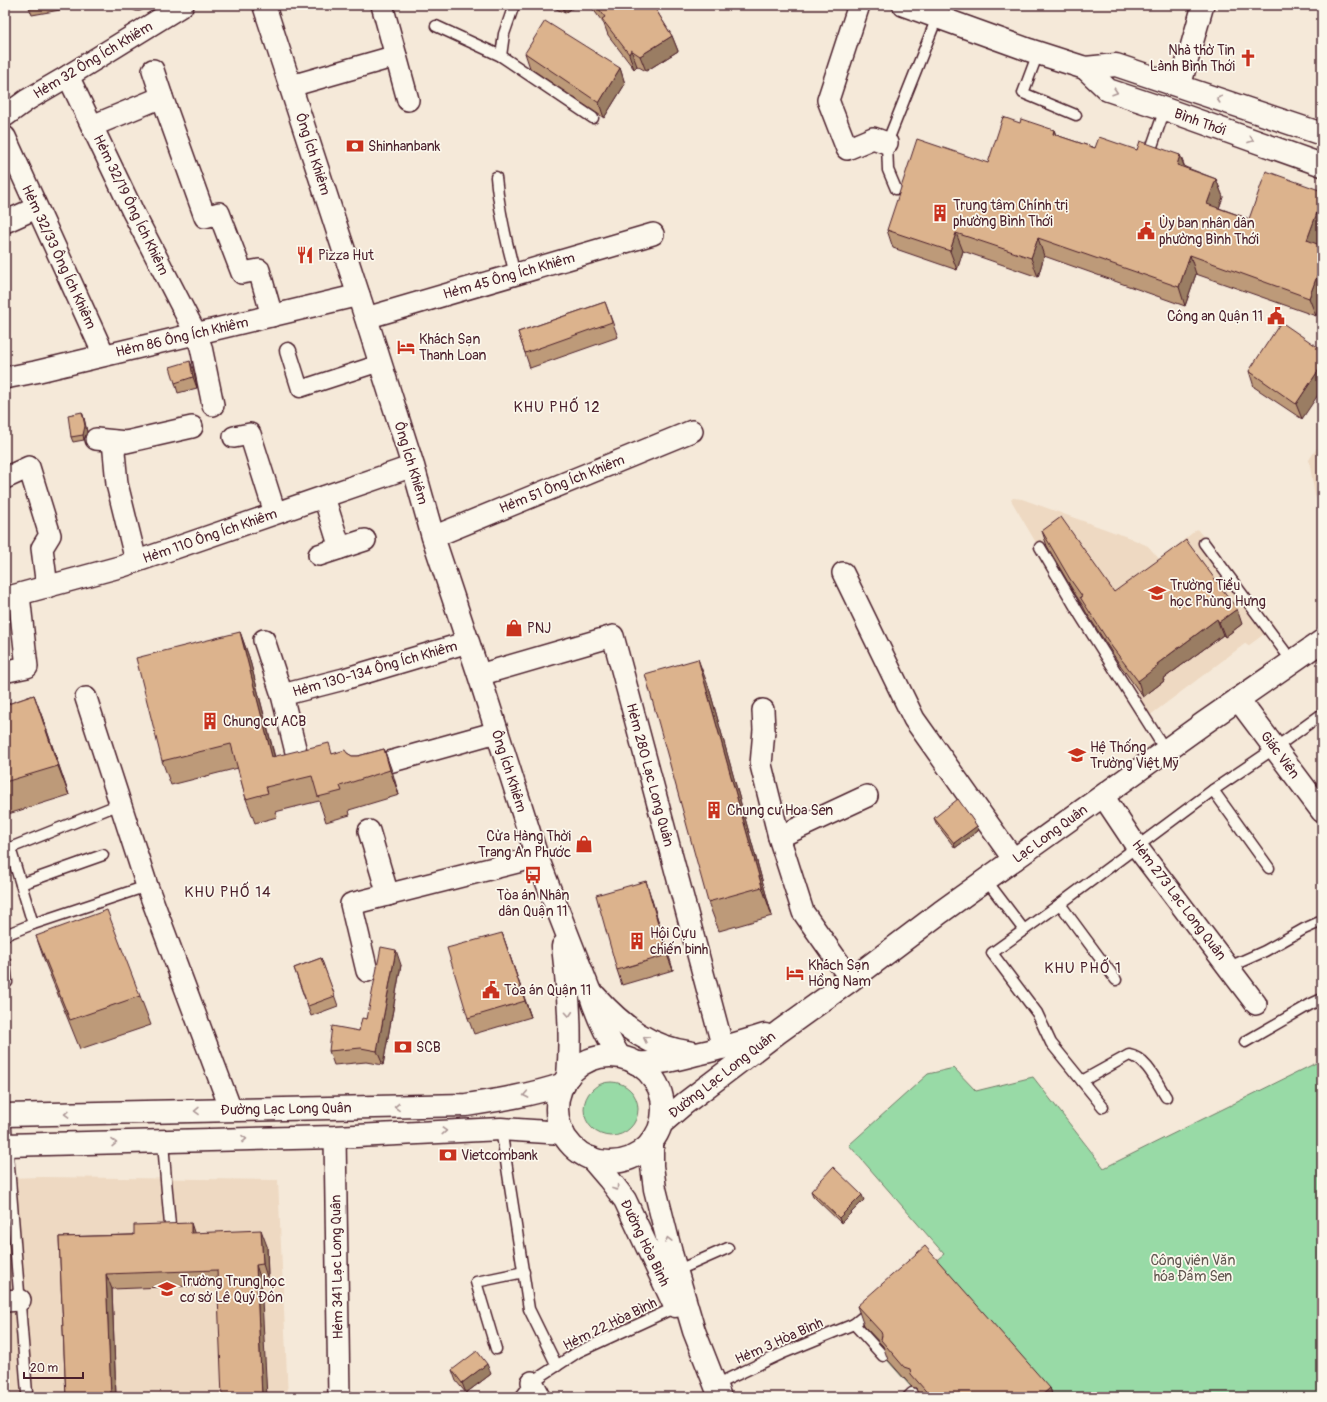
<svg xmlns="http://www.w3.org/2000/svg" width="1327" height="1402" font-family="Pangolin,sans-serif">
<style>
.built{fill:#eed9c2}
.green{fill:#98daa6;stroke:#717c68}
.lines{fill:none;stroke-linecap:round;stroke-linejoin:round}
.service-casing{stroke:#4a1f2b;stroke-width:13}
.pedestrian-casing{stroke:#4a1f2b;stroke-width:19}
.minor-casing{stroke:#4a1f2b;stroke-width:24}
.tertiary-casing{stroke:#4a1f2b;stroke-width:25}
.secondary-casing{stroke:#4a1f2b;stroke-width:25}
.service{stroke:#fbf7ec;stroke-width:10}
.pedestrian{stroke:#fbf7ec;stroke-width:16}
.minor{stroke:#fbf7ec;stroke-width:21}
.tertiary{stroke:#fbf7ec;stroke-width:22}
.secondary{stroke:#fbf7ec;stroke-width:22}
.wall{fill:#bd9a79;stroke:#4a1f2b}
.shaded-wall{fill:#9a7d63;stroke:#4a1f2b}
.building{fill:#dcb38d;stroke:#4a1f2b}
.oneway{stroke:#ab9695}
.labels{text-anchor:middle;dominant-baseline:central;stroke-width:3.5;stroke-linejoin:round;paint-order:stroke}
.poi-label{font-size:14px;fill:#4a1f2b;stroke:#fbf7ec;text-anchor:start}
.street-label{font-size:14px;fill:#4a1f2b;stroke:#fbf7ec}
.park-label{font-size:14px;fill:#615750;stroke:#fbf7ec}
.neighbourhood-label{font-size:15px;letter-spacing:1px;fill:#4a1f2b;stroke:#fbf7ec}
</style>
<rect width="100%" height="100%" fill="#f5e9d9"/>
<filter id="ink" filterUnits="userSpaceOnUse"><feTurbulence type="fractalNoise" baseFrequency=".025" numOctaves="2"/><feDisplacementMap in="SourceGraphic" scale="8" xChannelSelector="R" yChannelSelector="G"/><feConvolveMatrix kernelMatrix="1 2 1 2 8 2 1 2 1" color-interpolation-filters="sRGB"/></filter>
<g filter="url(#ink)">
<g class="built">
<path d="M1322,440v66l-7,-10 -6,-36z"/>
<path d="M1013,498l9,1 108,39 18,8 12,14 37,-31 78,97 -27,20 -2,-3 -105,79 -130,-222z"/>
<path d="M43,1177l235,3 10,217h-283v-219z"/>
</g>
<g class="green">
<path d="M1322,1060v337h-402l-64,-72 88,-71 -95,-109 79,-71 26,-6 22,23 57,-14 71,91z"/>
<circle cx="611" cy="1109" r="27"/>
</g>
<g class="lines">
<g class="service-casing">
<g id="service">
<path d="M137,5h2"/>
<path d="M436,26l65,30 92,62"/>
<path d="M1038,53l-15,40 53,22"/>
<path d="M501,56l3,-22 10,-29"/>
<path d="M1151,149l14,-40"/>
<path d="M496,177c3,34 10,64 19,97"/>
<path d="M896,189l-8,-19 -1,-27 55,-138"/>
<path d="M1204,543l88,118"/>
<path d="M1040,547l40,68 86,136"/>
<path d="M1213,790l56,78"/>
<path d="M986,880l38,50 -32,23 45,60 14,30 52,64"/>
<path d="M21,884l82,-29"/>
<path d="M1060,904l153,-114 62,-42 47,-34"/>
<path d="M33,924l114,-38"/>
<path d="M1024,930l36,-26 56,76"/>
<path d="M5,935l28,-11 -23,-76 110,-44"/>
<path d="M5,961l2,21 -2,1"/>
<path d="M1229,967l36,-16 39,-22 18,-8"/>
<path d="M1245,1042l66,-38 11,-5"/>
<path d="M1082,1081l47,-26c18,3 28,28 37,42"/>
<path d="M5,1116l22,277"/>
<path d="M501,1129l28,180 28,57"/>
<path d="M163,1142l3,38 4,45"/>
<path d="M676,1271l52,-23"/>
<path d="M854,1324l29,32"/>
<path d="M496,1349l-20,-67 48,-10"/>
<path d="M715,1385l66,-31 73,-30 17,-14"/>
<path d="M520,1397l12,-15 46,-30 98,-45"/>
<path d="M908,1397l4,-4"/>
</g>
</g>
<g class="pedestrian-casing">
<path id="pedestrian" d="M288,351l12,38 80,-26"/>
</g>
<g class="minor-casing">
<g id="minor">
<path d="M382,5l26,95"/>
<path d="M859,5l-31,95 19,49 26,-11 14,5"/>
<path d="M153,70l9,27 43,120 14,-4 23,60 17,-3 13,46"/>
<path d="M68,76l65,136 63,122 5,13 12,58"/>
<path d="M291,86l105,-30"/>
<path d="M1180,86l23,-81"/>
<path d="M5,116l22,-16 41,-24 115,-71"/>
<path d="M92,126l70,-29"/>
<path d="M5,137l99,218"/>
<path d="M5,222l31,-14"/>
<path d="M366,318l287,-84"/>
<path d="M5,378l30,-6 324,-77"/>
<path d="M234,437l16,-3 25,79"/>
<path d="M96,439l30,3 66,-15"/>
<path d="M113,441l4,43 19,77"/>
<path d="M5,478l24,-11 21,68 -8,13 5,39"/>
<path d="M324,497l16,51"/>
<path d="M433,537l259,-106"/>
<path d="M319,555l46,-15"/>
<path d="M843,573l71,146 100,141"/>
<path d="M5,598l118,-32 290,-100"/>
<path d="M264,640l18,55 14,57"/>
<path d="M8,671l19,-4 -8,-72"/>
<path d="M479,675l134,-39 110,412"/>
<path d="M282,695l62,-16 124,-37"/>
<path d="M86,698l61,188 84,224"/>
<path d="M763,710l1,20 -3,35 18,72 24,75 48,68"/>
<path d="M364,769l133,-37"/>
<path d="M1103,796l34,51 119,157"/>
<path d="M369,831l19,64"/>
<path d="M779,837l88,-41"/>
<path d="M367,971l-16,-67 186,-47"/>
<path d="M335,1137l4,260"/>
<path d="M5,1301l15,-1"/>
<path d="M532,1382l8,15"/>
</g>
</g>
<g class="tertiary-casing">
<path id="tertiary" d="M1238,699l84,112"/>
</g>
<g class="secondary-casing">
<g id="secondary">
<path d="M264,5l102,313 47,148 20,71 46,138 58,182 52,133c7,24 17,45 30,66"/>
<path d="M904,5l125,45 56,18 31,-3 206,69"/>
<path d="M1085,68l23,22 57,19 157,56"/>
<path d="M563,946c5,45 9,85 5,131"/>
<path d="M595,996c28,31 54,51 97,57"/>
<circle cx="610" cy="1109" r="53"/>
<path d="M636,1063c23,1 39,-3 61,-9 23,-5 45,-12 68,-19"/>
<path d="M5,1115l461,-10c33,-5 66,-10 98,-21"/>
<path d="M662,1123l22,-19 96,-73 71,-51 90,-68 263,-189 118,-82"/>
<path d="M652,1141v25l3,23 16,64 23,78 26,66"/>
<path d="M5,1145l330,-8 166,-8 62,4"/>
<path d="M591,1158l18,21 16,21 50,106"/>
</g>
</g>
<use href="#service" class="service"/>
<use href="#pedestrian" class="pedestrian"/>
<use href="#minor" class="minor"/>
<use href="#tertiary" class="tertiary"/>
<use href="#secondary" class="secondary"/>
</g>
<g class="wall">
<path d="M28,5h31l1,5 -28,5z"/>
<path d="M548,5h29l-12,8z"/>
<path d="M590,5h63l19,31 6,15 -32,20 -9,-5 -3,3 -26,-34 -4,-11z"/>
<path d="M525,53l95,15 5,16 -21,34 -74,-50z"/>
<path d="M1020,123l34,7 2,5 39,13 42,2 43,5 5,12 31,12 7,18 -4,11 100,36 -3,72 -120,-42 -11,32 -141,-50 -6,21 -75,-26 -6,19 -64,-22 -6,-18 101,-67z"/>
<path d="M605,302l13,35 -88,31 -12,-36z"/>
<path d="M1322,350l-20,69 -48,-32 -5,-16z"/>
<path d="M194,371l3,17 -19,5 -3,-10z"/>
<path d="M82,412l2,6 3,14 -3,8 -11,2 -2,-5z"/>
<path d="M1042,531l72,61 128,32 -17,13 -2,-2 -60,44 1,2 -21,16 -25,-35 -32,-50 -3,-6 -8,-12 -28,-48z"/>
<path d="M240,632l9,25 26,100 72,-4 5,3h6l26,-7 15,46 -50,15 1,5 -24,7 -7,-21 -44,11 2,5 -22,6 -9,-24 -8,-31 -67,17 -9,-24z"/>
<path d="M709,688l63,228 -53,15 -11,-29z"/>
<path d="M34,695l11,30 24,70 -64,20v-110z"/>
<path d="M934,818l43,8 1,5 -23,17 -19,-25z"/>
<path d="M651,897l22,73 -51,15 -5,-15z"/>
<path d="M502,933l29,84 -57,17 -6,-16z"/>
<path d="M36,936l104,60 11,29 -71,24 -34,-84z"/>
<path d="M321,958l17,48 -27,10 -17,-48z"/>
<path d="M401,965l-18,100 -17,-3 -32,3 -5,-14 30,-20z"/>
<path d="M811,1191l53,9 -23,23 -28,-27z"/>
<path d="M194,1233l73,13 1,34 -51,5 -105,4 4,108h-50l-7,-160z"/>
<path d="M857,1306l193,82 3,9h-132l-3,-3 -2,-6 -4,-1 -24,-27 -5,-14 -19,-20z"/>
<path d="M452,1370l39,4 -25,19 -10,-12z"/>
</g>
<g class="shaded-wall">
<path d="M562,5h15l-12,8z"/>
<path d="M672,36l6,15 -32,20 -6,-15z"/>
<path d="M631,50l6,16 -3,3 -5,-15z"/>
<path d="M620,68l5,16 -21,34 -5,-15z"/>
<path d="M1054,130l7,18 -8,-14z"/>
<path d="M1180,155l7,19 -10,-9z"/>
<path d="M1216,179l7,18 -9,25 -7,-18z"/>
<path d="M1322,199v37l-8,23 -7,-19z"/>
<path d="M956,233l7,18 -6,19 -7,-19z"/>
<path d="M1038,238l6,18 -6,21 -7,-19z"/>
<path d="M1190,255l6,19 -11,32 -6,-19z"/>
<path d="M1322,262v37l-6,17 -7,-18z"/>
<path d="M190,361l4,10 3,17 -4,-11z"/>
<path d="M1322,365v24l-20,30 -6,-15z"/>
<path d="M82,412l2,6 3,14 -3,8 -1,-5z"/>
<path d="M1237,609l5,15 -17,13 -6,-15z"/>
<path d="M1217,619l6,16 -60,44 1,2 -21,16 -5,-16 19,-17z"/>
<path d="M240,632l9,25 32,125 -9,-25z"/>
<path d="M698,659l11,29 63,228 -10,-29z"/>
<path d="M34,695l11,30 24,70 -11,-29z"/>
<path d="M384,749l9,25 6,21 -9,-25z"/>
<path d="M977,826l1,5 -23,17 -1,-5z"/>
<path d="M646,881l5,16 22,73 -6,-15z"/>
<path d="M502,933l5,15 24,69 -6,-16z"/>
<path d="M396,950l5,15 -18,100 -6,-14z"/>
<path d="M862,1195l2,5 -23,23 -2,-5z"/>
<path d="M191,1223l5,15 -5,-5z"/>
<path d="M261,1230l6,16 1,34 -5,-16z"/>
<path d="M256,1265l5,15 6,117h-5z"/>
<path d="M106,1274l6,15 4,108h-5z"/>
<path d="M487,1364l4,10 -25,19 -4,-10z"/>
<path d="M1050,1388l3,9h-13z"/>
</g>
<g class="building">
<path d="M596,5h57l19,31 -32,20 -9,-6 -2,4 -27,-35 3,-2z"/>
<path d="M545,21l75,47 -21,35 -74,-50z"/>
<path d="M1003,117l17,6 1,-4 33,11 -1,4 42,14 4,-11 38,13 3,-9 40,14 -3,10 39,14 -9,25 42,15 17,-48 56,20v8l-15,41 15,6v16l-13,36 -119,-43 -11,32 -141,-49 -7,20 -75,-25 -6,18 -63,-21 30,-91 71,24z"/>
<path d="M605,302l7,20 -87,31 -7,-21z"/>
<path d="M1281,322l41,28v15l-26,39 -47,-33z"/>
<path d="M190,361l3,16 -18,6 -5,-16z"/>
<path d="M82,412l3,14 -2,9 -12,2 -3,-22z"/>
<path d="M1061,517l53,75 72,-52 51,69 -18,13 -2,-3 -60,45 1,2 -20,15 -26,-34 -32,-50 2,-1 -12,-17 -28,-48z"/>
<path d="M240,632l32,125 57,-14 3,11 13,-4 2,3 5,3h6l26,-7 6,21 -50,16 2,5 -24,6 -6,-21 -46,11 2,6 -22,6 -15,-55 -69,17 -26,-103z"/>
<path d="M698,659l64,228 -54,15 -63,-228z"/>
<path d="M34,695l24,71 -53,16v-77z"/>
<path d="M958,799l19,27 -23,17 -20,-25z"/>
<path d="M646,881l21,74 -50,15 -21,-75z"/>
<path d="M107,910l33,86 -70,24 -34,-84z"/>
<path d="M502,933l23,68 -57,17 -21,-70z"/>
<path d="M381,947l15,3 -19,101 -16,-3 -32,3 3,-25 27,5 3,-13 5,1z"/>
<path d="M321,958l14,38 -27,10 -14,-38z"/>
<path d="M833,1167l29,28 -23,23 -28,-27z"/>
<path d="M191,1223v10l70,-3 2,34 -7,1 6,132h-40l-5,-127 -111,4 5,123h-45l-7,-160 75,-2v-10z"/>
<path d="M925,1246l125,142 -10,9h-109l-20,-23 -1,-5 -6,-2 -23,-27 1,-5 -1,-3 -24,-26z"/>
<path d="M477,1351l10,13 -25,19 -10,-13z"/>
</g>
<defs><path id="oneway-chevron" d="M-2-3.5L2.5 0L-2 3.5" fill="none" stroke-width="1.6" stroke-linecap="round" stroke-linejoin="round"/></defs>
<g class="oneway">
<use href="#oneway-chevron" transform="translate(1115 92) rotate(18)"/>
<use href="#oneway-chevron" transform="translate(1219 99) rotate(-162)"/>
<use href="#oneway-chevron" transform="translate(1251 140) rotate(20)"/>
<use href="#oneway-chevron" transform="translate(569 1014) rotate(86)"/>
<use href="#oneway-chevron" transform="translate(646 1039) rotate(-152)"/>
<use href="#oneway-chevron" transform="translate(526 1095) rotate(169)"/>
<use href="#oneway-chevron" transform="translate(397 1107) rotate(179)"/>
<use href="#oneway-chevron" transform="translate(197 1111) rotate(179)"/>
<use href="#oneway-chevron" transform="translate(67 1114) rotate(178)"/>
<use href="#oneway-chevron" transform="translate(444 1131) rotate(-3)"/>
<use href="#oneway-chevron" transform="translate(244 1139) rotate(-1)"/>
<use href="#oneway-chevron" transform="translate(114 1143) rotate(-1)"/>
<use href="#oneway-chevron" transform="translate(616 1188) rotate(54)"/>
<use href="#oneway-chevron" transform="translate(668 1240) rotate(-104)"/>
</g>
</g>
<defs>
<g id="church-bare" transform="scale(1.38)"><path d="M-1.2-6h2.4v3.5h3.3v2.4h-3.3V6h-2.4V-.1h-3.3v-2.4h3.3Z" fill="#c8321e" stroke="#fbf7ec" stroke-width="2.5" paint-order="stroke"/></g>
<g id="bank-bare" transform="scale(1.38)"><path d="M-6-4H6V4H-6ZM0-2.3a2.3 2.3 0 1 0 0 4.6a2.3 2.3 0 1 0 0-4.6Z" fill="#c8321e" stroke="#fbf7ec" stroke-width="2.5" paint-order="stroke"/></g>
<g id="building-bare" transform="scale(1.38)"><path d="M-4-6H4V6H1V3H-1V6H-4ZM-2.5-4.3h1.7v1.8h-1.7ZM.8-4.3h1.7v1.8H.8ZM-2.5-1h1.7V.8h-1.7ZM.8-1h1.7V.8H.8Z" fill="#c8321e" stroke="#fbf7ec" stroke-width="2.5" paint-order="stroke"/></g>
<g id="civic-bare" transform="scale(1.38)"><path d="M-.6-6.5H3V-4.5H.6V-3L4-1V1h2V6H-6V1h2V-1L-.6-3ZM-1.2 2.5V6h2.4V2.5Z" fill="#c8321e" stroke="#fbf7ec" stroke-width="2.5" paint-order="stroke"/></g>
<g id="restaurant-bare" transform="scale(1.38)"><path d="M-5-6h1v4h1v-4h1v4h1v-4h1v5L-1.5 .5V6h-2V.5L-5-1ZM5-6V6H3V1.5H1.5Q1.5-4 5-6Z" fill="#c8321e" stroke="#fbf7ec" stroke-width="2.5" paint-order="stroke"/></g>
<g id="hotel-bare" transform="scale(1.38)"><path d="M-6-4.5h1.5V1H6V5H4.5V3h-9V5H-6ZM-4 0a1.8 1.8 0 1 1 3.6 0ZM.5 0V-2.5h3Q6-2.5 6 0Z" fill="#c8321e" stroke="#fbf7ec" stroke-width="2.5" paint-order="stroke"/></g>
<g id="school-bare" transform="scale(1.38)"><path d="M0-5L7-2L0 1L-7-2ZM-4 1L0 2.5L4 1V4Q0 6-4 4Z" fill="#c8321e" stroke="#fbf7ec" stroke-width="2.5" paint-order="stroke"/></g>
<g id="shop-bare" transform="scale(1.38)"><path d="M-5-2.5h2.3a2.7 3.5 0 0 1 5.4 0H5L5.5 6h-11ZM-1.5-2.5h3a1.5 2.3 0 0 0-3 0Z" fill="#c8321e" stroke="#fbf7ec" stroke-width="2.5" paint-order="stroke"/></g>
<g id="bus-bare" transform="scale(1.38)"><path d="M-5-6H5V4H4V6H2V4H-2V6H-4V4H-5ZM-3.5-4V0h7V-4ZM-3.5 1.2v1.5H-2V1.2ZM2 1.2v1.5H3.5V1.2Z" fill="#c8321e" stroke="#fbf7ec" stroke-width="2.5" paint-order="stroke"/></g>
</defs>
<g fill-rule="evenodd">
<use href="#church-bare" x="1248" y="58"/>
<use href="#bank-bare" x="355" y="146"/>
<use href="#building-bare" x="940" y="213"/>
<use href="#civic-bare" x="1146" y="231"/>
<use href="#restaurant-bare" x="305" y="255"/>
<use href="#civic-bare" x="1276" y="316"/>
<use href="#hotel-bare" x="406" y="347"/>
<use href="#school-bare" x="1157" y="593"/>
<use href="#shop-bare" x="514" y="628"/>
<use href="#building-bare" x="210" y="721"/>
<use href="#school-bare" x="1077" y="755"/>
<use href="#building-bare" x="714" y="810"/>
<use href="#shop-bare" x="584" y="844"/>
<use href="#bus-bare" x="533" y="875"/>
<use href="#building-bare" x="637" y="941"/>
<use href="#hotel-bare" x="795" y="973"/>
<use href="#civic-bare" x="491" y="990"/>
<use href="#bank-bare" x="403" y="1047"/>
<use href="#bank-bare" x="448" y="1155"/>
<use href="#school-bare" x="167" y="1289"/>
</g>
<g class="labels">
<g class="poi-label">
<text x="1235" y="50" text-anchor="end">Nhà thờ Tin<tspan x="1235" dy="16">Lành Bình Thới</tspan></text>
<text x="368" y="146">Shinhanbank</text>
<text x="953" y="205">Trung tâm Chính trị<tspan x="953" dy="16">phường Bình Thới</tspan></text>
<text x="1159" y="223">Ủy ban nhân dân<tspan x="1159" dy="16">phường Bình Thới</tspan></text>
<text x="318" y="255">Pizza Hut</text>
<text x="1263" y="316" text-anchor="end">Công an Quận 11</text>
<text x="419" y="339">Khách Sạn<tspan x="419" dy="16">Thanh Loan</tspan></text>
<text x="1170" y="585">Trường Tiểu<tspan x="1170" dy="16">học Phùng Hưng</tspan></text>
<text x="527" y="628">PNJ</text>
<text x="223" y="721">Chung cư ACB</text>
<text x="1090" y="747">Hệ Thống<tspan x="1090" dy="16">Trường Việt Mỹ</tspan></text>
<text x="727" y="810">Chung cư Hoa Sen</text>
<text x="571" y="836" text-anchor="end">Cửa Hàng Thời<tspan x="571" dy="16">Trang An Phước</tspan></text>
<text x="533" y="895" text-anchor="middle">Tòa án Nhân<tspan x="533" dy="16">dân Quận 11</tspan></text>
<text x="650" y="933">Hội Cựu<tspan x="650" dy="16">chiến binh</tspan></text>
<text x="808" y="965">Khách Sạn<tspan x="808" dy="16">Hồng Nam</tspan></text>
<text x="504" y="990">Tòa án Quận 11</text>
<text x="416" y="1047">SCB</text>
<text x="461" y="1155">Vietcombank</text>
<text x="180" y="1281">Trường Trung học<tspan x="180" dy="16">cơ sở Lê Quý Đôn</tspan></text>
</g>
<g class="street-label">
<text transform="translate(93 60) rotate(-31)">Hẻm 32 Ông Ích Khiêm</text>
<text transform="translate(1200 122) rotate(20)">Bình Thới</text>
<text transform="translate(313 154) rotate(72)">Ông Ích Khiêm</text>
<text transform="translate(131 205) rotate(64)">Hẻm 32/19 Ông Ích Khiêm</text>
<text transform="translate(59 257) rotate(65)">Hẻm 32/33 Ông Ích Khiêm</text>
<text transform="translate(509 276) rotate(-16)">Hẻm 45 Ông Ích Khiêm</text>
<text transform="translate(182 337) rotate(-13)">Hẻm 86 Ông Ích Khiêm</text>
<text transform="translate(411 463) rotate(73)">Ông Ích Khiêm</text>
<text transform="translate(562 484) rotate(-22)">Hẻm 51 Ông Ích Khiêm</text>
<text transform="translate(210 536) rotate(-19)">Hẻm 110 Ông Ích Khiêm</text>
<text transform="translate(375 669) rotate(-16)">Hẻm 130-134 Ông Ích Khiêm</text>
<text transform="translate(1280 755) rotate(53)">Giác Viên</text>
<text transform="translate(509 771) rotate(72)">Ông Ích Khiêm</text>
<text transform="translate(650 775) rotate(75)">Hẻm 280 Lạc Long Quân</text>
<text transform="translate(1050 834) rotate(-36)">Lạc Long Quân</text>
<text transform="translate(1179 900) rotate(53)">Hẻm 273 Lạc Long Quân</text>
<text transform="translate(722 1075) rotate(-38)">Đường Lạc Long Quân</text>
<text transform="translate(286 1109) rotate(-1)">Đường Lạc Long Quân</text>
<text transform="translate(645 1243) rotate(64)">Đường Hòa Bình</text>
<text transform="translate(337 1267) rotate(-91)">Hẻm 341 Lạc Long Quân</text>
<text transform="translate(610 1324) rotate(-26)">Hẻm 22 Hòa Bình</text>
<text transform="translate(779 1341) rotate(-24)">Hẻm 3 Hòa Bình</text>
</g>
<g class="park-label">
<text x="1193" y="1260">Công viên Văn<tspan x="1193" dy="16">hóa Đầm Sen</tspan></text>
</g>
<g class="neighbourhood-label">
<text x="557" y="407">KHU PHỐ 12</text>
<text x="228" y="892">KHU PHỐ 14</text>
<text x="1083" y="968">KHU PHỐ 1</text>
</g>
</g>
<rect width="1327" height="1402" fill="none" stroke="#fbf7ec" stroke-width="20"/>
<rect x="10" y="10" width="1307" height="1382" fill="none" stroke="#4a1f2b" stroke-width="1.5" filter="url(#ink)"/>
<path d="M24 1372v6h59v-6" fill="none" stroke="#4a1f2b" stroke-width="2"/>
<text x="30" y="1372" font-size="12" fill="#4a1f2b" stroke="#fbf7ec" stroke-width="3" paint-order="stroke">20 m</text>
</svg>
